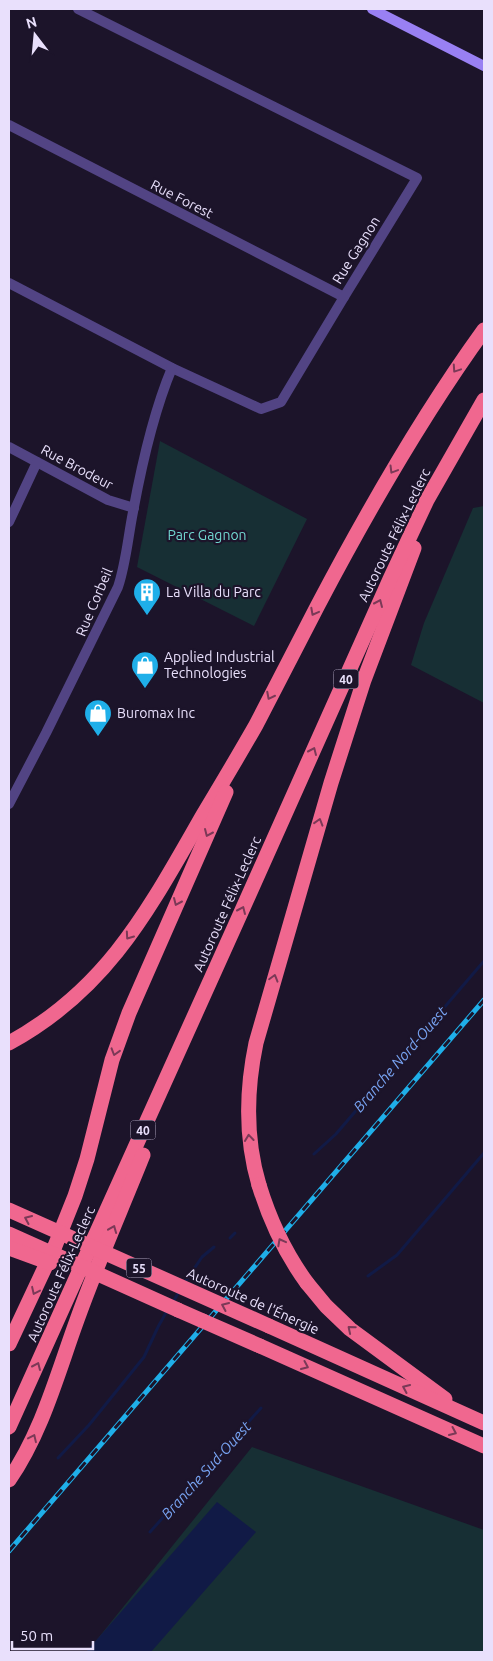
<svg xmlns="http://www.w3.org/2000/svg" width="493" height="1661" font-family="Ubuntu,sans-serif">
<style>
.green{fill:#172f34}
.water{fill:#111a46}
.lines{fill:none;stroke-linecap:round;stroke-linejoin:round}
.stream{stroke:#111a46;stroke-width:3}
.street{stroke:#524484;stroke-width:10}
.secondary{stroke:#9980f3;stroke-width:10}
.highway{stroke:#f0678f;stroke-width:15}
.rail-casing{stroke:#1fafe9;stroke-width:5}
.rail{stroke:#1c142a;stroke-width:3;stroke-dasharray:9;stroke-linecap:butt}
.highway-bridge{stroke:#f0678f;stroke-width:15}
.oneway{stroke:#7b3957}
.labels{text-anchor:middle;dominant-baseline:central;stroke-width:4.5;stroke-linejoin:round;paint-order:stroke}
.shield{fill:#1c142a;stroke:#aca3bd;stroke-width:1}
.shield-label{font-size:12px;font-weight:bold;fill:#e9e0fc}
.street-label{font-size:14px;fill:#e9e0fc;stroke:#1c142a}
.park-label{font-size:14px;fill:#71d7d0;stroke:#1c142a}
.poi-label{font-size:14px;fill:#e9e0fc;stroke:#1c142a;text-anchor:start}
.water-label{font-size:15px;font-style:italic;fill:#78a3f2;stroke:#1c142a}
</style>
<rect width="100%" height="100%" fill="#1c142a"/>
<g class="green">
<path d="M160,441l147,78 -53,107 -117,-59z"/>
<path d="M484,506v197l-73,-38 13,-42 49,-115z"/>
<path d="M252,1447l232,83v122h-397z"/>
</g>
<path class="water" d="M217,1502l39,30 -105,120h-65z"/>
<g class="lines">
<g class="stream">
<path d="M314,1154l22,-20 148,-173"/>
<path d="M230,1238l5,-5"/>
<path d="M368,1276l29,-21 87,-102"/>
<path d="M185,1282l17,-25 12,-10"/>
<path d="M173,1302l7,-12"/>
<path d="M58,1458l31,-33 55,-68 14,-30 10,-18"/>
<path d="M150,1532l111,-124"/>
</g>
<g class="street">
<path d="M9,125l335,172"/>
<path d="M9,283l163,85 89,41 20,-7 63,-105 73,-119 -339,-169"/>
<path d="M9,447l99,53 26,8"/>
<path d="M9,522l28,-60"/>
<path d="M9,804l37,-71 72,-146c8,-24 10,-50 15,-75 9,-49 20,-99 39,-144"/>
</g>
<path class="secondary" d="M372,9l112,57"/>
<g class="highway">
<path d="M9,1043c99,-54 140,-134 194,-228 18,-30 36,-60 53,-90 21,-40 41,-80 62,-120 50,-95 103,-188 166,-275"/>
<path d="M259,1185c-14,-47 -13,-94 -3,-142l75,-260 33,-103 50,-132"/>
<path d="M307,1283l19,23 24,23 95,70"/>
<path d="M178,1310l25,11"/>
<path d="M269,1326l215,97"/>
<path d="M9,1344l46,-98 20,-50 12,-37 25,-99 17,-47 97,-221"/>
<path d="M260,1346l224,100"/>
<path d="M9,1427l225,-499 156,-349 37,-79 57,-100"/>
<path d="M9,1480c33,-48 48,-105 68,-160 20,-56 44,-110 66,-165"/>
</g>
<g class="rail-casing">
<path id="rail" d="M9,1551l475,-551"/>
</g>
<use href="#rail" class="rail"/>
<g class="highway-bridge">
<path d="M259,1185c11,36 26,68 48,98"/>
<path d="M9,1210l260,116"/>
<path d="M9,1234l169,76"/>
<path d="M9,1248l41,15"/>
<path d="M203,1321l57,25"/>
</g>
</g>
<defs><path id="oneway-chevron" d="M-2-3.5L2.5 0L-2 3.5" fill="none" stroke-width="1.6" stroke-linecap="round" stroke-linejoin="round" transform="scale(1.25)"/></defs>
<g class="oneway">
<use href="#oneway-chevron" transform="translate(456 369) rotate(124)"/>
<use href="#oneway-chevron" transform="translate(393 470) rotate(121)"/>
<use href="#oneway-chevron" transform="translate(379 603) rotate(-66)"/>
<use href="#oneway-chevron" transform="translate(314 612) rotate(118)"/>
<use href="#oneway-chevron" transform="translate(270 696) rotate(117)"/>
<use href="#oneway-chevron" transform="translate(313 751) rotate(-66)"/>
<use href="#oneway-chevron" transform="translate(319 822) rotate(-73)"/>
<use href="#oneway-chevron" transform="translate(208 833) rotate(114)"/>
<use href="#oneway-chevron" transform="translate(177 902) rotate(114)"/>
<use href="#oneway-chevron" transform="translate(242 910) rotate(-66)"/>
<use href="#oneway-chevron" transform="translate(129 936) rotate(125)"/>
<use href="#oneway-chevron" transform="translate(274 978) rotate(-74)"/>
<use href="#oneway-chevron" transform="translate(115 1052) rotate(107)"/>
<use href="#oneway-chevron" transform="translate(249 1138) rotate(-96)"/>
<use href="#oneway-chevron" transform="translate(28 1219) rotate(-156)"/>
<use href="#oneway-chevron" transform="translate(113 1229) rotate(-68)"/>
<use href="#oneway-chevron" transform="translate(281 1242) rotate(-118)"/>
<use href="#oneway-chevron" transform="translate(35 1291) rotate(115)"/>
<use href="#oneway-chevron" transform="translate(225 1306) rotate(-156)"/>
<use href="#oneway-chevron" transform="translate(351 1329) rotate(-140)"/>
<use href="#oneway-chevron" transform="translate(37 1366) rotate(-66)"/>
<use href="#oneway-chevron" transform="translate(305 1366) rotate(24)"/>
<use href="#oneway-chevron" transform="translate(406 1388) rotate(-156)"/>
<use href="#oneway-chevron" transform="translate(453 1432) rotate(24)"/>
<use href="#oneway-chevron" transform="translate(33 1438) rotate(-65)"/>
</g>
<defs>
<g id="building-pin" transform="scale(1.4375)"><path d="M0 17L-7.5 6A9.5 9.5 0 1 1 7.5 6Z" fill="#1fafe9" stroke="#1c142a"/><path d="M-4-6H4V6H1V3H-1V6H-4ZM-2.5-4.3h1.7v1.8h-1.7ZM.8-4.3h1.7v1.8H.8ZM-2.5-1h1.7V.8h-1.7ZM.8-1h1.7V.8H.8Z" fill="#fff"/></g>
<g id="shop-pin" transform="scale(1.4375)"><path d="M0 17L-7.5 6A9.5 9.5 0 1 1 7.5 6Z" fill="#1fafe9" stroke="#1c142a"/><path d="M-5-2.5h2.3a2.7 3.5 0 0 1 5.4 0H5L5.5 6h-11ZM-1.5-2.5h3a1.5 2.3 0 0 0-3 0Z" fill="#fff"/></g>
</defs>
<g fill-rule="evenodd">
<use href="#building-pin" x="147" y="592"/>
<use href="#shop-pin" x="145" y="665"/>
<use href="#shop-pin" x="98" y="713"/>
</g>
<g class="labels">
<g class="shield">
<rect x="333.5" y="669.5" width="25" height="19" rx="4"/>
<rect x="130.5" y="1120.5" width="25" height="19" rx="4"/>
<rect x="126.5" y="1258.5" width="25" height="19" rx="4"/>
</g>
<g class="shield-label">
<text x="346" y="679">40</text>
<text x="143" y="1130">40</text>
<text x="139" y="1268">55</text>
</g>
<g class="street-label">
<text transform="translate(182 199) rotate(27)">Rue Forest</text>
<text transform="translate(356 250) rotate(-58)">Rue Gagnon</text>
<text transform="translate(77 467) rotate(28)">Rue Brodeur</text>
<text transform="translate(394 535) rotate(-64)">Autoroute Félix-Leclerc</text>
<text transform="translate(94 602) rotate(-67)">Rue Corbeil</text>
<text transform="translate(227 904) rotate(-66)">Autoroute Félix-Leclerc</text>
<text transform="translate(61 1274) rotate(-66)">Autoroute Félix-Leclerc</text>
<text transform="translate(253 1301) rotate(24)">Autoroute de l'Énergie</text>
</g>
<g class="park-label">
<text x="207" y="535">Parc Gagnon</text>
</g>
<g class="poi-label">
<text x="166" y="592">La Villa du Parc</text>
<text x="164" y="657">Applied Industrial<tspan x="164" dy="16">Technologies</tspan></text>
<text x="117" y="713">Buromax Inc</text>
</g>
<g class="water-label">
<text transform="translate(400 1059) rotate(-49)">Branche Nord-Ouest</text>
<text transform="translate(206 1470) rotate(-48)">Branche Sud-Ouest</text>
</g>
</g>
<rect width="493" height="1661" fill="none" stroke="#e9e0fc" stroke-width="20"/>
<g transform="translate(35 35) rotate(344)" stroke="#1c142a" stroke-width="4" paint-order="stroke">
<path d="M0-4L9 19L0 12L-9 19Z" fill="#e9e0fc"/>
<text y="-8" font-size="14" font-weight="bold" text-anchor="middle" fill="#e9e0fc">N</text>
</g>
<path d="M12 1641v8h81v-8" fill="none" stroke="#e9e0fc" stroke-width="2.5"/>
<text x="20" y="1641" font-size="15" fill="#e9e0fc" stroke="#1c142a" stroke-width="4" paint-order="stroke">50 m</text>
</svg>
